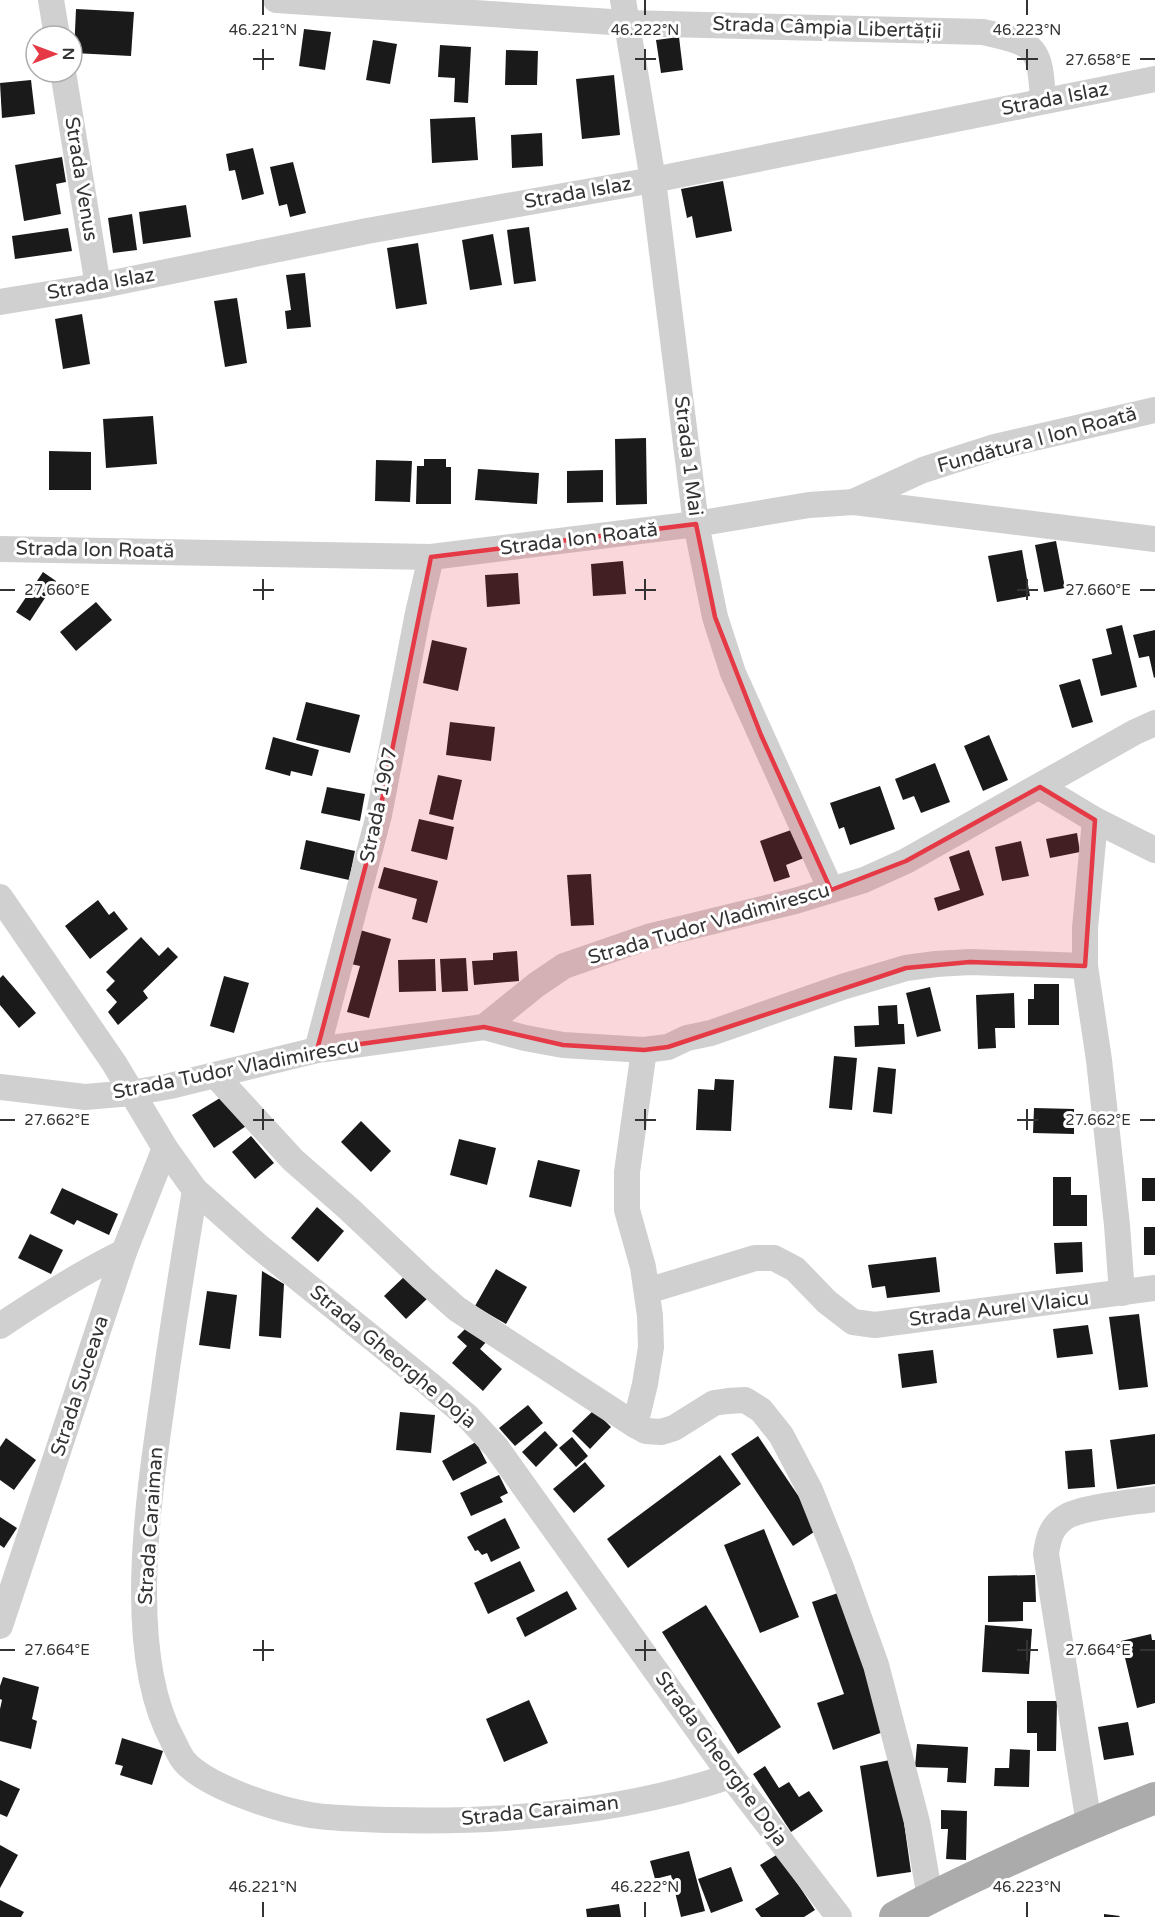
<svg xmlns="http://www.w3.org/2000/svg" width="1155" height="1917" font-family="'Varela Round',sans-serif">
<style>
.building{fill:#1a1a1a}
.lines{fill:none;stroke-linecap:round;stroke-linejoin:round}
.minor{stroke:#d0d0d0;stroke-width:26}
.major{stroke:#ababab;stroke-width:32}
.marked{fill:#e63946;fill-opacity:0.2;stroke:#e63946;stroke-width:4.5;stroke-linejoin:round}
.ticks{fill:none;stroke:#333;stroke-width:2}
.labels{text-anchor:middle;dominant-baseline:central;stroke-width:6;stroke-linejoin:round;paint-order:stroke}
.street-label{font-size:20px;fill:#333;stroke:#fff}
.ticks-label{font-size:15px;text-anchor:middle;fill:#333;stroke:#fff;stroke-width:6;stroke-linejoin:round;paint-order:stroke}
</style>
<rect width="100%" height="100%" fill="#fff"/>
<g class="building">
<path d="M76,9l58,3 -3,44 -57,-3z"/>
<path d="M304,29l27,3 -6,38 -26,-4z"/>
<path d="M679,37l4,33 -22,3 -5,-33z"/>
<path d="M373,40l24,4 -7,40 -24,-4z"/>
<path d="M440,45l31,2 -3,56 -14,-1 1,-24 -17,-1z"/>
<path d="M506,50l32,1 -1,34h-32z"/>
<path d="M614,75l6,60 -38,4 -6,-60z"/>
<path d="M31,80l4,34 -33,4 -2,-35z"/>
<path d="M475,117l3,43 -46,3 -2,-44z"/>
<path d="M542,133l1,33 -31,2 -1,-33z"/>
<path d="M253,148l11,46 -22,6 -7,-30 -6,1 -3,-17z"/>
<path d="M62,157l4,25 -10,2 5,30 -37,7 -9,-56z"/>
<path d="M293,162l13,51 -16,4 -3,-13 -8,2 -9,-39z"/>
<path d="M723,181l9,50 -36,7 -4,-22 -5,2 -6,-29z"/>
<path d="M186,205l5,32 -48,7 -4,-32z"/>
<path d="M132,214l5,36 -24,3 -5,-35z"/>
<path d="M529,227l7,54 -22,3 -7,-54z"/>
<path d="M68,228l4,23 -57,8 -3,-23z"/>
<path d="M493,234l9,51 -32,5 -8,-50z"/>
<path d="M418,243l9,61 -31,5 -9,-61z"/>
<path d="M305,273l6,54 -24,2 -2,-18 6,-1 -5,-35z"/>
<path d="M237,298l10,65 -22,4 -11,-66z"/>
<path d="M82,314l8,50 -27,5 -8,-50z"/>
<path d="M153,416l4,48 -51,4 -3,-49z"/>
<path d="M646,438l1,66 -31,1 -1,-66z"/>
<path d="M49,451l42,1v38h-42z"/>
<path d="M424,459h22v8h5v37h-35l1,-38h7z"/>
<path d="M376,460l36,1 -2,41 -35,-1z"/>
<path d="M478,469l61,4 -2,31 -62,-4z"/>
<path d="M603,470v32l-36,1v-32z"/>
<path d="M1056,541l9,47 -21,4 -9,-47z"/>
<path d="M1022,550l8,46 -33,6 -9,-46z"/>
<path d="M623,561l3,33 -33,2 -2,-32z"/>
<path d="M43,572l13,9 -26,40 -14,-9z"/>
<path d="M518,573l2,31 -33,3 -2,-32z"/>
<path d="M96,602l16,18 -36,31 -16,-19z"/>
<path d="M1122,625l15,62 -36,9 -9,-37 20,-5 -6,-25z"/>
<path d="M1155,630v47l-1,1 -5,-22 -10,2 -6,-23z"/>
<path d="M432,640l35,8 -9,43 -35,-8z"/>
<path d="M1080,679l13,43 -21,6 -13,-43z"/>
<path d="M306,702l54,13 -10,38 -54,-13z"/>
<path d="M450,722l45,5 -4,34 -45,-6z"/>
<path d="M989,735l19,45 -25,11 -19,-45z"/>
<path d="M273,737l46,13 -7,26 -21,-5 -1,5 -25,-7z"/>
<path d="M935,763l15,39 -29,11 -7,-17 -11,4 -8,-21z"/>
<path d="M438,775l24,5 -9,40 -24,-6z"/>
<path d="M880,786l15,43 -45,16 -6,-18 -5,2 -9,-26z"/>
<path d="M327,787l38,7 -5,27 -39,-8z"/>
<path d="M419,819l35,8 -7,33 -36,-9z"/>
<path d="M794,829l10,29 -18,7 4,12 -16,5 -14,-41z"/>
<path d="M1077,833l3,19 -30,6 -4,-19z"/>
<path d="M306,840l49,11 -6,29 -49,-11z"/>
<path d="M1021,841l8,35 -27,5 -7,-34z"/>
<path d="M969,850l15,45 -46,16 -4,-13 26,-8 -11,-33z"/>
<path d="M384,867l54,14 -11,42 -15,-4 5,-20 -39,-11z"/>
<path d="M591,874l3,51 -23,1 -4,-51z"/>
<path d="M98,900l11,15 5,-4 14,18 -38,30 -25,-33z"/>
<path d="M360,930l31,9 -22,79 -22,-6 13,-46 -9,-2z"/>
<path d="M141,937l18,19 9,-9 10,10 -35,34 5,7 -30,27 -10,-13 9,-10 -11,-12 9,-9 -9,-9z"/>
<path d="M517,951l2,30 -45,4 -2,-24 21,-1v-7z"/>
<path d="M466,958l2,33 -26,1 -2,-33z"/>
<path d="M435,959l1,32 -37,1 -1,-32z"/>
<path d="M3,975l33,38 -17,15 -19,-23v-27z"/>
<path d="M224,976l25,7 -15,50 -24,-7z"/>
<path d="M1034,984h25v41h-31v-26h6z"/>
<path d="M930,987l11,44 -24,6 -11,-44z"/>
<path d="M1014,993l1,35h-20l1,20 -18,1 -2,-54z"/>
<path d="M897,1005l1,19h6l1,20 -50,3 -1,-21 25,-1 -1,-19z"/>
<path d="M834,1056l23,2 -5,52 -23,-2z"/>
<path d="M878,1067l18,2 -4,45 -19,-2z"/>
<path d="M715,1079l19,1 -3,51 -35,-1 2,-41 16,1z"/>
<path d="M225,1095l24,29 -35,24 -22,-33z"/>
<path d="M1034,1108l40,1v25l-41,-1z"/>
<path d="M361,1121l30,30 -20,21 -30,-30z"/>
<path d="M251,1136l23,27 -19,16 -23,-27z"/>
<path d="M459,1139l37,9 -9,37 -37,-10z"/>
<path d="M538,1160l42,10 -9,37 -42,-10z"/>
<path d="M1053,1177h18v18h16v31h-34z"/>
<rect x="1142" y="1178" width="13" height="23"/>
<path d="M62,1188l56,26 -9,21 -32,-15 -3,5 -24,-12z"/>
<path d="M317,1207l27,24 -26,31 -27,-24z"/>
<rect x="1144" y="1227" width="11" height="28"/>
<path d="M30,1234l33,16 -12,24 -33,-16z"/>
<path d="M1082,1242l1,30 -27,2 -2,-31z"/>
<path d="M936,1257l4,35 -53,6 -2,-12 -13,2 -4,-23z"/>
<path d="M496,1269l31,18 -21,37 -31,-18z"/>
<path d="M262,1271l22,13 -3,54 -22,-2z"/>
<path d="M407,1274l22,23 -23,22 -22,-23z"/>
<path d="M207,1291l30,4 -7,54 -31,-4z"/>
<path d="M1139,1314l9,73 -29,3 -10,-73z"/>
<path d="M1088,1325l5,29 -36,4 -4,-29z"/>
<path d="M468,1326l18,16 -6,7 22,20 -19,22 -31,-28 15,-17 -10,-9z"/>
<path d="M933,1350l4,33 -35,5 -4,-34z"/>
<path d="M528,1405l15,18 -28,23 -16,-18z"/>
<path d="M594,1410l17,17 -21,22 -18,-18z"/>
<path d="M400,1412l35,3 -4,38 -35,-3z"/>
<path d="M545,1431l13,14 -22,22 -14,-15z"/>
<path d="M1155,1434v50l-38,5 -7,-49z"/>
<path d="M758,1436l62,92 -27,18 -62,-92z"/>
<path d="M572,1437l16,19 -12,11 -17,-19z"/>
<path d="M6,1438l30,22 -22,30 -14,-10v-33z"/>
<path d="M476,1442l11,21 -34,18 -11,-20z"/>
<path d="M1092,1449l3,38 -27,2 -3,-38z"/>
<path d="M720,1455l21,29 -113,84 -21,-29z"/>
<path d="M585,1462l20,24 -31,27 -21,-24z"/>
<path d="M499,1475l9,18 -8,4 3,5 -32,14 -11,-23z"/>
<path d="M0,1517l17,11 -13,20 -4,-3z"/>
<path d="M505,1518l15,30 -29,14 -4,-9 -5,2 -4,-5 -3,1 -8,-14z"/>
<path d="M764,1529l35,88 -39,16 -36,-88z"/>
<path d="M520,1561l15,30 -47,23 -14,-31z"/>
<path d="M1035,1575l1,27h-13v19l-35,1v-46z"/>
<path d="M567,1591l10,18 -52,28 -9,-19z"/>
<path d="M838,1593l48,138 -53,19 -16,-47 27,-9 -32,-92z"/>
<path d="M706,1605l75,122 -43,27 -76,-122z"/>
<path d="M985,1625l47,4 -3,45 -47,-2z"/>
<path d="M1151,1634l1,6h3v63l-18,5 -16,-67z"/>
<path d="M3,1677l36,10 -7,32 5,2 -6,28 -31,-8v-32l2,-9 -2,-1v-13z"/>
<path d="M529,1700l19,43 -44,19 -18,-43z"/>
<path d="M1027,1701h30l-1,50h-19v-18h-10z"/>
<path d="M1128,1722l6,33 -30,5 -6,-33z"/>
<path d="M122,1738l41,13 -11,34 -32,-10 3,-9 -8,-2z"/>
<path d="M917,1744l51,3 -2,36 -19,-1 1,-14 -33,-1z"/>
<path d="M1010,1749l20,1 -1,37 -35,-1 1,-18h14z"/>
<path d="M895,1759l16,113 -34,5 -17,-111z"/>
<path d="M765,1766l14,22 10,-6 10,15 10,-6 14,20 -32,21 -38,-58z"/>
<path d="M0,1780l20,9 -13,28 -7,-3z"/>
<path d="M941,1810l26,1 -1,49 -20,-1 2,-30h-7z"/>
<path d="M0,1845l18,10 -18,33z"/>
<path d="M689,1851l16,60 -24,6 -10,-42 -16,4 -5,-18z"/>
<path d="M778,1854l37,56 -11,7h-43l-6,-8 24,-15 -19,-29z"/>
<path d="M731,1867l12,34 -32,12 -13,-34z"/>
<path d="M0,1900l24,12 -3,5h-21z"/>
<path d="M619,1904l2,13h-34l-1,-8z"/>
<path d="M1104,1914l16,2 -1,1h-15z"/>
</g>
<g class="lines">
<g class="minor">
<path d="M51,0l6,36"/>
<path d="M276,0l351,23 356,9c54,12 57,14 60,69"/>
<path d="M623,0l30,180 43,344 19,93 18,56 98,217"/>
<path d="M63,72l35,214"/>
<path d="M0,302l98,-16 269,-55 286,-51 502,-101"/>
<path d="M855,501l68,-31 72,-23 160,-37"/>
<path d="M0,549l431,8 265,-33 113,-19 45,-3 301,37"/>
<path d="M1040,787l55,33 60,30"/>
<path d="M1095,820l-10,108v38l14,94 18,165 5,68"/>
<path d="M0,897l114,166 51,85 30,42 62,55 171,138 40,34 28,30 235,329 108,141"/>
<path d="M484,1027l41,11 38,7 81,5 24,-3 19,-9 24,-5 131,-46 64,-19 30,-4 34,-2 115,4"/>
<path d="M317,1050l62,-235 39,-202 13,-56"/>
<path d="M215,1075l78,85 56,49 73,69 35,31 178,116 11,6 15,1 13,-4 40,-25 14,-2 17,-1 16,10 20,25 29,55 30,75 36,100 41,157 13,76"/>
<path d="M0,1087l85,10 47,-4 38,-7 147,-36 167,-23 52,-42 28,-19 84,-29 147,-36 69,-21 42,-19 229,-129 20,-9"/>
<path d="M195,1190c-11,67 -22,133 -31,200 -14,99 -41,260 9,351 3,6 7,15 11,20 22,26 92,48 126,54 26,4 54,4 80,5 114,3 233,-8 341,-44"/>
<path d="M647,1291l108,-33h19l21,11 32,33 26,20 22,3 280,-37"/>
<path d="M0,1326c40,-27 81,-53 124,-74"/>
<path d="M635,1425l10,-41 6,-37 -1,-31 -7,-49 -16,-57v-38l17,-122"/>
<path d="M0,1626l124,-374 41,-104"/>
<path d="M1089,1824l-43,-270c2,-15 5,-27 18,-36 15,-11 71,-16 91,-19"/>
</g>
<path class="major" d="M895,1917c28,-16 57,-30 87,-44 57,-27 114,-52 173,-75"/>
</g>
<path class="marked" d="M696,524l19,93 46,118 70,155 75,-29 134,-74 55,33 -10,146 -115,-4 -64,6 -238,79 -24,3 -81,-5 -79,-18 -167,23 62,-235 52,-258z"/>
<path class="ticks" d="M263,0v15M645,0v15M1027,0v15M263,49v21M645,49v21M1027,49v21M253,59h21M635,59h21M1017,59h21M1140,59h15M263,579v21M645,579v21M1027,579v21M0,590h15M253,590h21M635,590h21M1017,590h21M1140,590h15M263,1109v21M645,1109v21M1027,1109v21M0,1120h15M253,1120h21M635,1120h21M1017,1120h21M1140,1120h15M263,1640v21M645,1640v21M1027,1640v21M0,1650h15M253,1650h21M635,1650h21M1017,1650h21M1140,1650h15M263,1902v15M645,1902v15M1027,1902v15"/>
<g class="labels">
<g class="street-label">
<text transform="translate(827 28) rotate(2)">Strada Câmpia Libertății</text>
<text transform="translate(1055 99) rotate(-11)">Strada Islaz</text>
<text transform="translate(81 179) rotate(81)">Strada Venus</text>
<text transform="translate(578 193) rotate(-10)">Strada Islaz</text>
<text transform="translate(101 284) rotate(-10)">Strada Islaz</text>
<text transform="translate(1037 440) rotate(-15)">Fundătura I Ion Roată</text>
<text transform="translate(688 456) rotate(83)">Strada 1 Mai</text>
<text transform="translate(579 539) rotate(-7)">Strada Ion Roată</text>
<text transform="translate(95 550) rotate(1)">Strada Ion Roată</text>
<text transform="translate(379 805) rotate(-78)">Strada 1907</text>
<text transform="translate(709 924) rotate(-16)">Strada Tudor Vladimirescu</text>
<text transform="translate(236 1069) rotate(-11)">Strada Tudor Vladimirescu</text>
<text transform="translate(999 1309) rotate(-7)">Strada Aurel Vlaicu</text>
<text transform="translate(393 1357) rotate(40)">Strada Gheorghe Doja</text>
<text transform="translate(80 1386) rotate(-72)">Strada Suceava</text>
<text transform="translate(151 1526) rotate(-86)">Strada Caraiman</text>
<text transform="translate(721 1759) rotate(54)">Strada Gheorghe Doja</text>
<text transform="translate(540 1811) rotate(-6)">Strada Caraiman</text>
</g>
</g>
<g class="ticks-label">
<text x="263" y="35">46.221°N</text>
<text x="645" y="35">46.222°N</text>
<text x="1027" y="35">46.223°N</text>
<text x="1098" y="65">27.658°E</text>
<text x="1098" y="595">27.660°E</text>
<text x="57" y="595">27.660°E</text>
<text x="1098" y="1125">27.662°E</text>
<text x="57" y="1125">27.662°E</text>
<text x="1098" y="1655">27.664°E</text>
<text x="57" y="1655">27.664°E</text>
<text x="263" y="1892">46.221°N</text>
<text x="645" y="1892">46.222°N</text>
<text x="1027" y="1892">46.223°N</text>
</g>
<g transform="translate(54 54) rotate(90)"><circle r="28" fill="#ffffff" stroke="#adadad" stroke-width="1.5"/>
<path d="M0-4.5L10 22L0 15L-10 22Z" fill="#e63946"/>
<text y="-9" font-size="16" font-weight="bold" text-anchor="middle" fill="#333333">N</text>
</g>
</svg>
